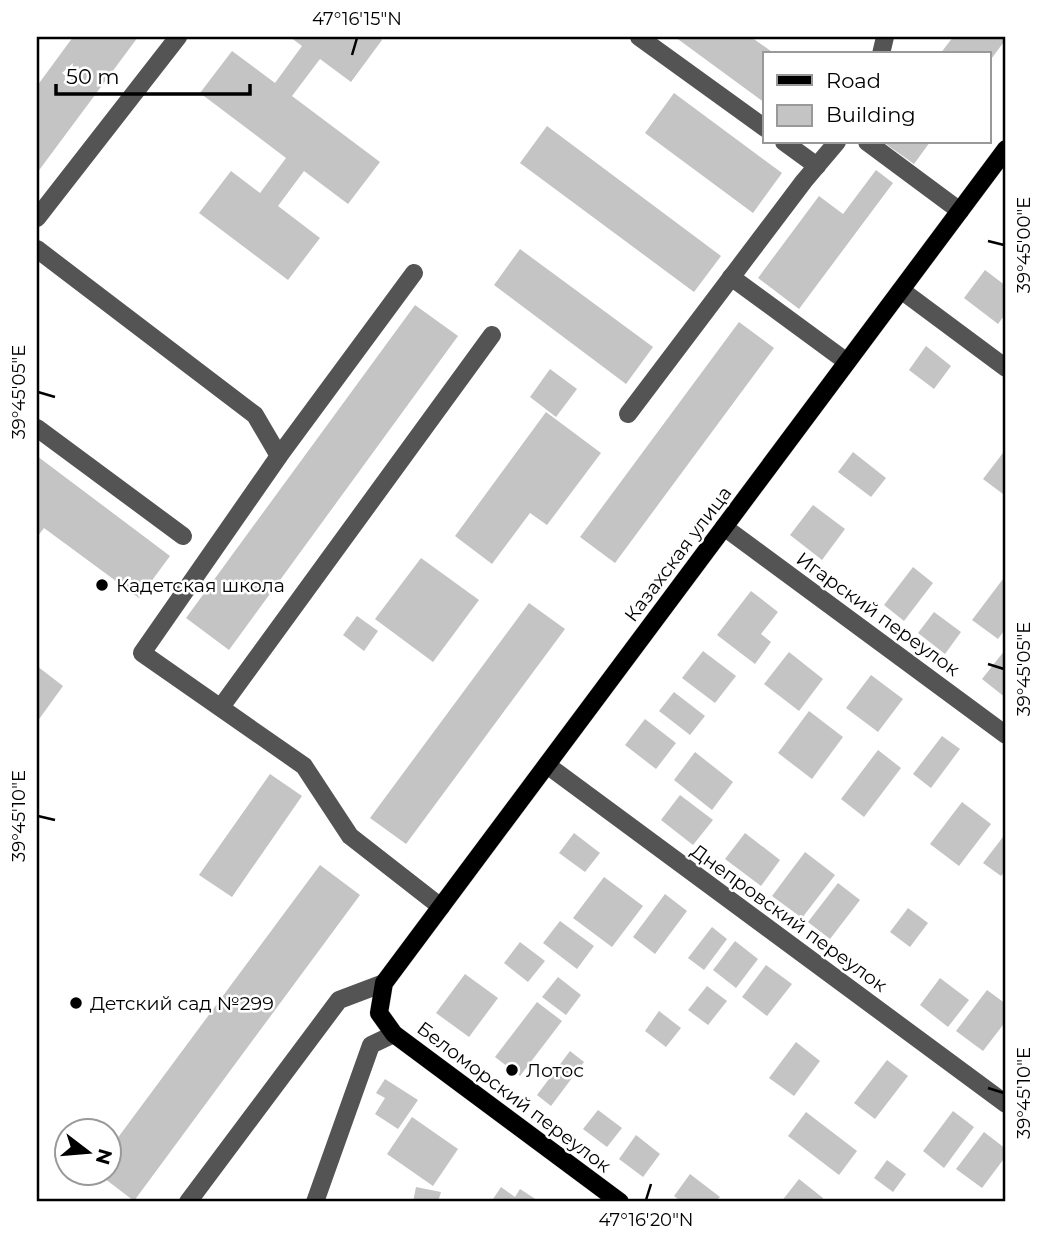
<svg xmlns="http://www.w3.org/2000/svg" width="1043" height="1239" font-family="Montserrat,sans-serif">
<style>
.building{fill:#c4c4c4}
.lines{fill:none;stroke-linecap:round;stroke-linejoin:round}
.major-casing{stroke:#dbdbdb;stroke-width:19}
.minor{stroke:#545454;stroke-width:18}
.major{stroke:#000;stroke-width:18}
.ticks{fill:none;stroke:#000;stroke-width:2.5}
.poi-dot{fill:#000;stroke:#fff;stroke-width:2.5}
.labels{text-anchor:middle;dominant-baseline:central;stroke-width:5;stroke-linejoin:round;paint-order:stroke}
.street-label{font-size:19px;fill:#000;stroke:#fff}
.poi-label{font-size:19px;fill:#000;stroke:#fff;text-anchor:start}
.neatline{fill:none;stroke:#000;stroke-width:2.5}
.ticks-label{font-size:18px;text-anchor:middle;fill:#000}
</style>
<rect width="100%" height="100%" fill="#fff"/>
<g class="building">
<path d="M73,37h65l-101,136v-87z"/>
<path d="M290,37h88l4,3 -31,42 -31,-23 -28,37 88,66 -32,42 -44,-33 -26,35 42,32 -32,42 -89,-67 32,-42 29,22 26,-35 -86,-65 32,-42 43,32 27,-37z"/>
<path d="M675,37h76l24,17h-10v49z"/>
<path d="M953,37h53v2l-17,23v-8h-49z"/>
<path d="M674,93l108,80 -29,40 -108,-80z"/>
<path d="M547,126l174,130 -27,36 -174,-129z"/>
<path d="M883,142h47l-16,22z"/>
<path d="M876,170l17,13 -94,126 -41,-31 61,-82 24,18z"/>
<path d="M520,249l133,98 -27,37 -132,-99z"/>
<path d="M985,270l21,16v27l-8,11 -34,-26z"/>
<path d="M415,305l43,31 -229,314 -43,-32z"/>
<path d="M739,322l35,26 -159,215 -35,-26z"/>
<path d="M926,346l25,20 -17,23 -25,-19z"/>
<path d="M550,369l27,20 -21,28 -26,-20z"/>
<path d="M546,412l55,41 -54,72 -17,-12 -38,51 -37,-28z"/>
<path d="M1006,449v40l-3,5 -20,-15z"/>
<path d="M853,452l33,26 -15,19 -33,-25z"/>
<path d="M37,456l133,100 -31,42 -95,-70 -7,9z"/>
<path d="M813,505l32,24 -23,31 -32,-25z"/>
<path d="M421,558l58,42 -46,62 -58,-43z"/>
<path d="M913,567l20,16 -29,38 -20,-16z"/>
<path d="M1006,575v53l-8,11 -26,-19z"/>
<path d="M751,591l27,21 -17,22 10,8 -16,22 -38,-29z"/>
<path d="M529,603l36,26 -159,215 -36,-26z"/>
<path d="M934,612l27,20 -16,22 -27,-21z"/>
<path d="M357,616l21,15 -14,20 -21,-16z"/>
<path d="M1005,650l1,1v47l-24,-19z"/>
<path d="M703,651l33,25 -21,27 -33,-25z"/>
<path d="M789,652l34,27 -24,32 -35,-27z"/>
<path d="M37,666l26,20 -26,36z"/>
<path d="M871,675l32,24 -25,33 -32,-24z"/>
<path d="M674,692l31,24 -15,19 -31,-24z"/>
<path d="M809,711l34,26 -31,42 -34,-26z"/>
<path d="M645,719l31,24 -20,26 -31,-24z"/>
<path d="M942,736l18,13 -29,39 -18,-14z"/>
<path d="M878,750l23,18 -37,49 -23,-18z"/>
<path d="M695,752l38,30 -21,28 -38,-30z"/>
<path d="M270,774l32,22 -70,101 -33,-22z"/>
<path d="M680,795l33,25 -20,25 -32,-25z"/>
<path d="M962,802l29,22 -32,42 -29,-22z"/>
<path d="M574,833l26,20 -15,19 -26,-19z"/>
<path d="M745,833l35,27 -19,26 -36,-27z"/>
<path d="M1006,833v37l-5,6 -18,-13z"/>
<path d="M805,852l30,23 -33,43 -30,-22z"/>
<path d="M320,865l40,30 -226,306 -38,-29h12v-21z"/>
<path d="M604,877l39,29 -31,41 -39,-29z"/>
<path d="M838,883l22,17 -30,39 -22,-17z"/>
<path d="M665,894l22,17 -32,43 -22,-17z"/>
<path d="M908,908l20,15 -18,24 -20,-15z"/>
<path d="M560,921l34,25 -17,23 -34,-26z"/>
<path d="M712,927l15,12 -23,31 -16,-12z"/>
<path d="M735,941l23,18 -22,29 -23,-18z"/>
<path d="M520,942l25,19 -17,21 -24,-19z"/>
<path d="M766,965l26,19 -25,32 -25,-19z"/>
<path d="M465,974l33,24 -29,39 -33,-24z"/>
<path d="M558,977l23,18 -15,20 -24,-18z"/>
<path d="M940,978l29,22 -21,27 -28,-22z"/>
<path d="M707,986l20,15 -19,24 -20,-15z"/>
<path d="M987,990l19,14v17l-23,30 -27,-20z"/>
<path d="M537,1002l25,19 -42,55 -25,-19z"/>
<path d="M659,1011l22,17 -15,19 -21,-16z"/>
<path d="M796,1042l24,19 -26,35 -25,-18z"/>
<path d="M570,1051l14,11 -33,44 -14,-11z"/>
<path d="M887,1060l21,16 -33,43 -21,-16z"/>
<path d="M385,1079l33,21 -20,29 -23,-15 10,-16 -9,-5z"/>
<path d="M598,1110l24,18 -15,19 -24,-18z"/>
<path d="M953,1111l21,16 -30,41 -21,-17z"/>
<path d="M806,1112l51,39 -18,24 -51,-39z"/>
<path d="M412,1117l46,32 -25,37 -46,-32z"/>
<path d="M984,1132l22,17v7l-24,32 -26,-19z"/>
<path d="M636,1135l24,19 -17,23 -24,-18z"/>
<path d="M887,1160l19,14 -13,18 -19,-14z"/>
<path d="M690,1174l30,23 -5,5h-33l-8,-6z"/>
<path d="M799,1179l24,19 -3,4h-39z"/>
<path d="M416,1187l25,5 -3,10h-25z"/>
<path d="M501,1187l14,10 5,-8 20,13h-49z"/>
</g>
<g class="lines">
<g class="major-casing">
<path id="major" d="M620,1202l-226,-168 -15,-21 5,-30 622,-834"/>
</g>
<g class="minor">
<path d="M639,37l126,91"/>
<path d="M881,54l4,-17"/>
<path d="M784,142l33,24"/>
<path d="M867,142l93,69"/>
<path d="M37,218l141,-181"/>
<path d="M37,249l218,166 24,41"/>
<path d="M414,273l-135,183 -137,197 162,113 46,70 91,71"/>
<path d="M731,277l116,85"/>
<path d="M901,290l105,78"/>
<path d="M628,414l176,-233 33,-39"/>
<path d="M37,428l146,108"/>
<path d="M724,527l282,208"/>
<path d="M221,707l271,-372"/>
<path d="M547,765l459,339"/>
<path d="M188,1202l151,-202 45,-17"/>
<path d="M315,1202l56,-157 23,-11"/>
</g>
<use href="#major" class="major"/>
</g>
<path class="ticks" d="M352,55l5,-17M988,241l16,4M38,392l17,5M988,664l16,5M38,816l17,4M988,1088l16,5M646,1200l5,-16"/>
<g class="poi-dot">
<circle cx="102" cy="585" r="7"/>
<circle cx="76" cy="1003" r="7"/>
<circle cx="512" cy="1070" r="7"/>
</g>
<g class="labels">
<g class="street-label">
<text transform="translate(678 554) rotate(-53)">Казахская улица</text>
<text transform="translate(878 614) rotate(36)">Игарский переулок</text>
<text transform="translate(789 918) rotate(36)">Днепровский переулок</text>
<text transform="translate(514 1097) rotate(37)">Беломорский переулок</text>
</g>
<g class="poi-label">
<text x="116" y="585">Кадетская школа</text>
<text x="90" y="1003">Детский сад №299</text>
<text x="526" y="1070">Лотос</text>
</g>
</g>
<rect width="1043" height="1239" fill="none" stroke="#ffffff" stroke-width="77"/>
<rect x="763" y="52" width="228" height="91" fill="#ffffff" stroke="#999999" stroke-width="2"/>
<rect x="777" y="75" width="35" height="10" fill="#000000" stroke="#999999" stroke-width="2"/>
<text x="826" y="88" font-size="21" fill="#000000">Road</text>
<rect x="777" y="105" width="35" height="21" fill="#c4c4c4" stroke="#999999" stroke-width="2"/>
<text x="826" y="122" font-size="21" fill="#000000">Building</text>
<g transform="translate(88 1152) rotate(106)"><circle r="33" fill="#ffffff" stroke="#999999" stroke-width="2"/>
<path d="M0-5L12 26L0 18L-12 26Z" fill="#000000"/>
<text y="-10" font-size="19" font-weight="bold" text-anchor="middle" fill="#000000">N</text>
</g>
<path d="M56 84v10h194v-10" fill="none" stroke="#000000" stroke-width="3.5"/>
<text x="66" y="84" font-size="21" fill="#000000" stroke="#ffffff" stroke-width="5" paint-order="stroke">50 m</text>
<rect x="38" y="38" width="966" height="1162" class="neatline"/>
<g class="ticks-label">
<text x="357" y="25">47°16'15"N</text>
<text transform="translate(1024 245) rotate(-90)" y="6">39°45'00"E</text>
<text transform="translate(19 392) rotate(-90)" y="6">39°45'05"E</text>
<text transform="translate(1024 669) rotate(-90)" y="6">39°45'05"E</text>
<text transform="translate(19 816) rotate(-90)" y="6">39°45'10"E</text>
<text transform="translate(1024 1093) rotate(-90)" y="6">39°45'10"E</text>
<text x="646" y="1226">47°16'20"N</text>
</g>
</svg>
